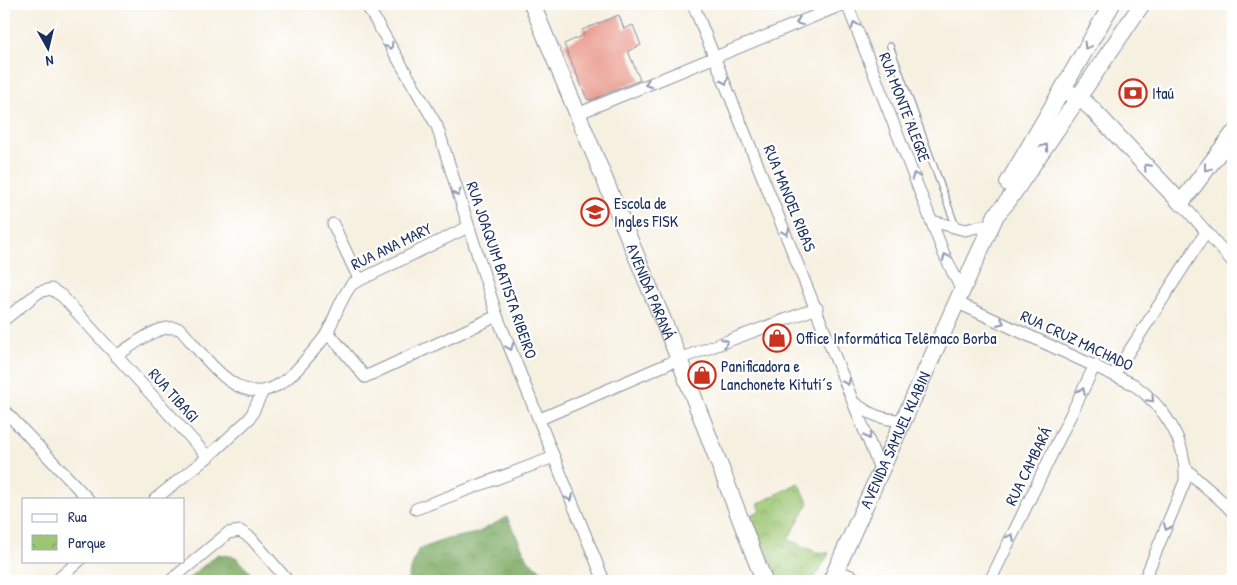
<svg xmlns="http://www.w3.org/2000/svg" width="1237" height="585" font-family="'Patrick Hand',sans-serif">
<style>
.forest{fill:url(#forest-crowns);stroke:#4c6d62}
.park{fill:url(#park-crowns);stroke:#5c7a68}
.building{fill:#e89688}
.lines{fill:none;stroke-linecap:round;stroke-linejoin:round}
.lane-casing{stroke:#88909f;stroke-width:8}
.street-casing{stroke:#88909f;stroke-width:13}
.secondary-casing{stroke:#88909f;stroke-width:18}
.path{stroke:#88909f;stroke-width:2;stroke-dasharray:1 4;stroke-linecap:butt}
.lane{stroke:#fff;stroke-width:5.5}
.street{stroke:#fff;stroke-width:11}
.secondary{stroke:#fff;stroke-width:16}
.oneway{stroke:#8d97ae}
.labels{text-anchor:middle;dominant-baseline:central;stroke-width:4.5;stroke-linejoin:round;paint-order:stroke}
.poi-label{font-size:16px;fill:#1b2f5e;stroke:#fff;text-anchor:start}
.street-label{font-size:16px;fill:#1b2f5e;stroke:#fff}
</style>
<defs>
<pattern id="forest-crowns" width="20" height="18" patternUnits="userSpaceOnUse" patternTransform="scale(1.25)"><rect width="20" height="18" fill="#7eab65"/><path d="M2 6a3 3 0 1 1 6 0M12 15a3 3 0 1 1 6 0" fill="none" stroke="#668c56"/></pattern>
<pattern id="park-crowns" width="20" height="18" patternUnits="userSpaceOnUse" patternTransform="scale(1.25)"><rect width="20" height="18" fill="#9dc673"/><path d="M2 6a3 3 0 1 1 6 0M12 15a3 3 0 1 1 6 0" fill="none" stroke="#7fa162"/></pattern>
</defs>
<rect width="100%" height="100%" fill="#fff"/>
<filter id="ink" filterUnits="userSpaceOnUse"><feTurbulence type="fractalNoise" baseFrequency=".02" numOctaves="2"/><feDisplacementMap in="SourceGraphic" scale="10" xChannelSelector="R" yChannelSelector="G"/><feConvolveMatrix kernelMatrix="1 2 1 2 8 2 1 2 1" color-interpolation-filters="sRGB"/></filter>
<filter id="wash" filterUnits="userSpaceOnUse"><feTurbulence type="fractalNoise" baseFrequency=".0096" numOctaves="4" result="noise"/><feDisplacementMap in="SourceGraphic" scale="20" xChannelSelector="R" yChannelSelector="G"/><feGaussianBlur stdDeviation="1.12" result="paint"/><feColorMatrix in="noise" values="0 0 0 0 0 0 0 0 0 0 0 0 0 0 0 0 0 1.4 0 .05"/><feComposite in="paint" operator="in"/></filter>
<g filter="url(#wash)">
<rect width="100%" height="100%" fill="#f6f0e0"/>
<g class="forest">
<path d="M507,517l21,43 25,21h-146l11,-31 25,-10 34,-7z"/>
<path d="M218,554l18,3 16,18v6h-67z"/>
</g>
<path class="park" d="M798,483l11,20 -21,36 27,13 14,1 -16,28h-34l-29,-66 11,-4 -3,-7z"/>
<g id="blocks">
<path class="building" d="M619,15l5,14 9,-4 8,20 -13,6 12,29 -49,20 -4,-1 -23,-55 20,-9 -2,-5z"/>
</g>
</g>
<g filter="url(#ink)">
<use href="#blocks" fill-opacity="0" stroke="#88909f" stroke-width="1"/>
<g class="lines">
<g class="lane-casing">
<path id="lane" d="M890,46l66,181"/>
</g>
<g class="street-casing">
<g id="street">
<path d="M366,4l71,122 60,190 107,265"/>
<path d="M693,4l187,465"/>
<path d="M847,4l97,250 18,37"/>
<path d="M577,114l267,-110"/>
<path d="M1181,203l52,59"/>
<path d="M932,221l33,9 26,-6"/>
<path d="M333,224l26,55"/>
<path d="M956,302l177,82c32,23 54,57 52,97l-41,100"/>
<path d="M4,320l35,-28 12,-3 11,7 146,161"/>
<path d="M328,332l37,45 132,-61"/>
<path d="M116,356c18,-11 43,-34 64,-27 37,41 70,96 122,35 8,-10 20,-21 26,-33 8,-16 12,-32 24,-47l116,-57"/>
<path d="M1115,373l91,-141"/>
<path d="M856,404c15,11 27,16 46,16"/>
<path d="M4,410l84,89"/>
<path d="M540,419l139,-60 138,-51"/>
<path d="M1186,468c14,17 34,28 47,45"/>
<path d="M155,499l53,-42 42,-39 12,-25"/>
<path d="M416,509l138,-52"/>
<path d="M837,570l25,11"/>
<path d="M56,581l23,-20"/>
<path d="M170,581l58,-48 12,-2 11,7 37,43"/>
<path d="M990,581l105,-216"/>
</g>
</g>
<g class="secondary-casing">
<g id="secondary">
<path id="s1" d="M532,4l147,355 85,222"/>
<path d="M1064,90l16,8 12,11 89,94 52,-69"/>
<path d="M1008,183l104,-179"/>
<path id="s2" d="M831,581l165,-366 12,-14 134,-197"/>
</g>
</g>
<path class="path" d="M810,581h1"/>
<use href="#lane" class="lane"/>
<use href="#street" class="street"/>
<use href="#secondary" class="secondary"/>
</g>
<defs><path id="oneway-chevron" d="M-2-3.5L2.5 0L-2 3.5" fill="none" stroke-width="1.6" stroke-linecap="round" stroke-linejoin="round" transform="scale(1.25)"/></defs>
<g class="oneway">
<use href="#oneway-chevron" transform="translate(799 22) rotate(158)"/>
<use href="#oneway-chevron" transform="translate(855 25) rotate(-111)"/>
<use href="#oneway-chevron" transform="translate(390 46) rotate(60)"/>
<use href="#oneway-chevron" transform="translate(1087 46) rotate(121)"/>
<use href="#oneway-chevron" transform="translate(725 81) rotate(68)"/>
<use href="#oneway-chevron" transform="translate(648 84) rotate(158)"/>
<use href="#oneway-chevron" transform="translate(1045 147) rotate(-55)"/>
<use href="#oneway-chevron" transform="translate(1147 167) rotate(-133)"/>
<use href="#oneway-chevron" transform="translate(1207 168) rotate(127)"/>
<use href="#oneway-chevron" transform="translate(915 176) rotate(-111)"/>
<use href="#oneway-chevron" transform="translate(457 193) rotate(73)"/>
<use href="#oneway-chevron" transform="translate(786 232) rotate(68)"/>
<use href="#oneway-chevron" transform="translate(946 257) rotate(-111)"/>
<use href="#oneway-chevron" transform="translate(1001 322) rotate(25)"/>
<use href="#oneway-chevron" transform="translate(725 342) rotate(-20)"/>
<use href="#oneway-chevron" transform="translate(510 347) rotate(68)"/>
<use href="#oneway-chevron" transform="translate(847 382) rotate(68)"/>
<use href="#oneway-chevron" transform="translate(1082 391) rotate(-64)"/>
<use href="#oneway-chevron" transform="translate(1151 399) rotate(46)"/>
<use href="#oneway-chevron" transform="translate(868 436) rotate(70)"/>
<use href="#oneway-chevron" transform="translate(570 498) rotate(68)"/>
<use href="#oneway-chevron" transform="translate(1167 527) rotate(113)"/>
<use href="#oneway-chevron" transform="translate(1011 537) rotate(-64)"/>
</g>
</g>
<defs>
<g id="bank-ring" transform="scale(1.4375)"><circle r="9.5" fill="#fff" stroke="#c8321e" stroke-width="1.5"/><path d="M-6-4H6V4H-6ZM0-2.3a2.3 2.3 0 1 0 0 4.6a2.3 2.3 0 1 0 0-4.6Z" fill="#c8321e"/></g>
<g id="school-ring" transform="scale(1.4375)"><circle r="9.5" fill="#fff" stroke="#c8321e" stroke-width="1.5"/><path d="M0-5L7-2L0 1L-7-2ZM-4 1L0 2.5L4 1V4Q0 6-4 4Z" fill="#c8321e"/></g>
<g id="shop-ring" transform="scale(1.4375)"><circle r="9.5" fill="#fff" stroke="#c8321e" stroke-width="1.5"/><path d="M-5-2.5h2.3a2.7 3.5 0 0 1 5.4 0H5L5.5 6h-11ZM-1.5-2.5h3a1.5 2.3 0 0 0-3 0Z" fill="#c8321e"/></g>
</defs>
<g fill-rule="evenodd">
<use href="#bank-ring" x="1133" y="93"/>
<use href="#school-ring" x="595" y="212"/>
<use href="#shop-ring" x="777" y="338"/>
<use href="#shop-ring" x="702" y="375"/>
</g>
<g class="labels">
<g class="poi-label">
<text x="1152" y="93">Itaú</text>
<text x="614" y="203">Escola de<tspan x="614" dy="18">Ingles FISK</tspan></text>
<text x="796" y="338">Office Informática Telêmaco Borba</text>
<text x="721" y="366">Panificadora e<tspan x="721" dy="18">Lanchonete Kituti´s</tspan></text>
</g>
<g class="street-label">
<text transform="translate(905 107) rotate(69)">RUA MONTE ALEGRE</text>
<text transform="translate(790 198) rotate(68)">RUA MANOEL RIBAS</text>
<text transform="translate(391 246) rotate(-26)">RUA ANA MARY</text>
<text transform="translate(502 270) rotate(71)">RUA JOAQUIM BATISTA RIBEIRO</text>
<text stroke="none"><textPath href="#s1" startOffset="311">AVENIDA PARANÁ</textPath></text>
<text transform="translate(1077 340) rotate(25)">RUA CRUZ MACHADO</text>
<text transform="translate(174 395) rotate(48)">RUA TIBAGI</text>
<text stroke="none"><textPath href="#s2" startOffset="155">AVENIDA SAMUEL KLABIN</textPath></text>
<text transform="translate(1028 466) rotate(-64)">RUA CAMBARÁ</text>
</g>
</g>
<rect width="1237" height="585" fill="none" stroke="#fff" stroke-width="20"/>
<rect x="22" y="498" width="162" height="65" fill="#ffffff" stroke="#a4acbf"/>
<rect x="32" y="514" width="25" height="8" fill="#ffffff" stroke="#a4acbf"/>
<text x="68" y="522" font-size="15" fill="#1b2f5e">Rua</text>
<rect x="32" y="535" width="25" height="15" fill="url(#park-crowns)" stroke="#a4acbf"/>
<text x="68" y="548" font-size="15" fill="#1b2f5e">Parque</text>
<g transform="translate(48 48) rotate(172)" stroke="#ffffff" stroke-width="4" paint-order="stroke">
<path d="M0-4L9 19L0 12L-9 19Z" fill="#1b2f5e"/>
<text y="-8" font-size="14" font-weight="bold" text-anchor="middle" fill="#1b2f5e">N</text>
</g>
</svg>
